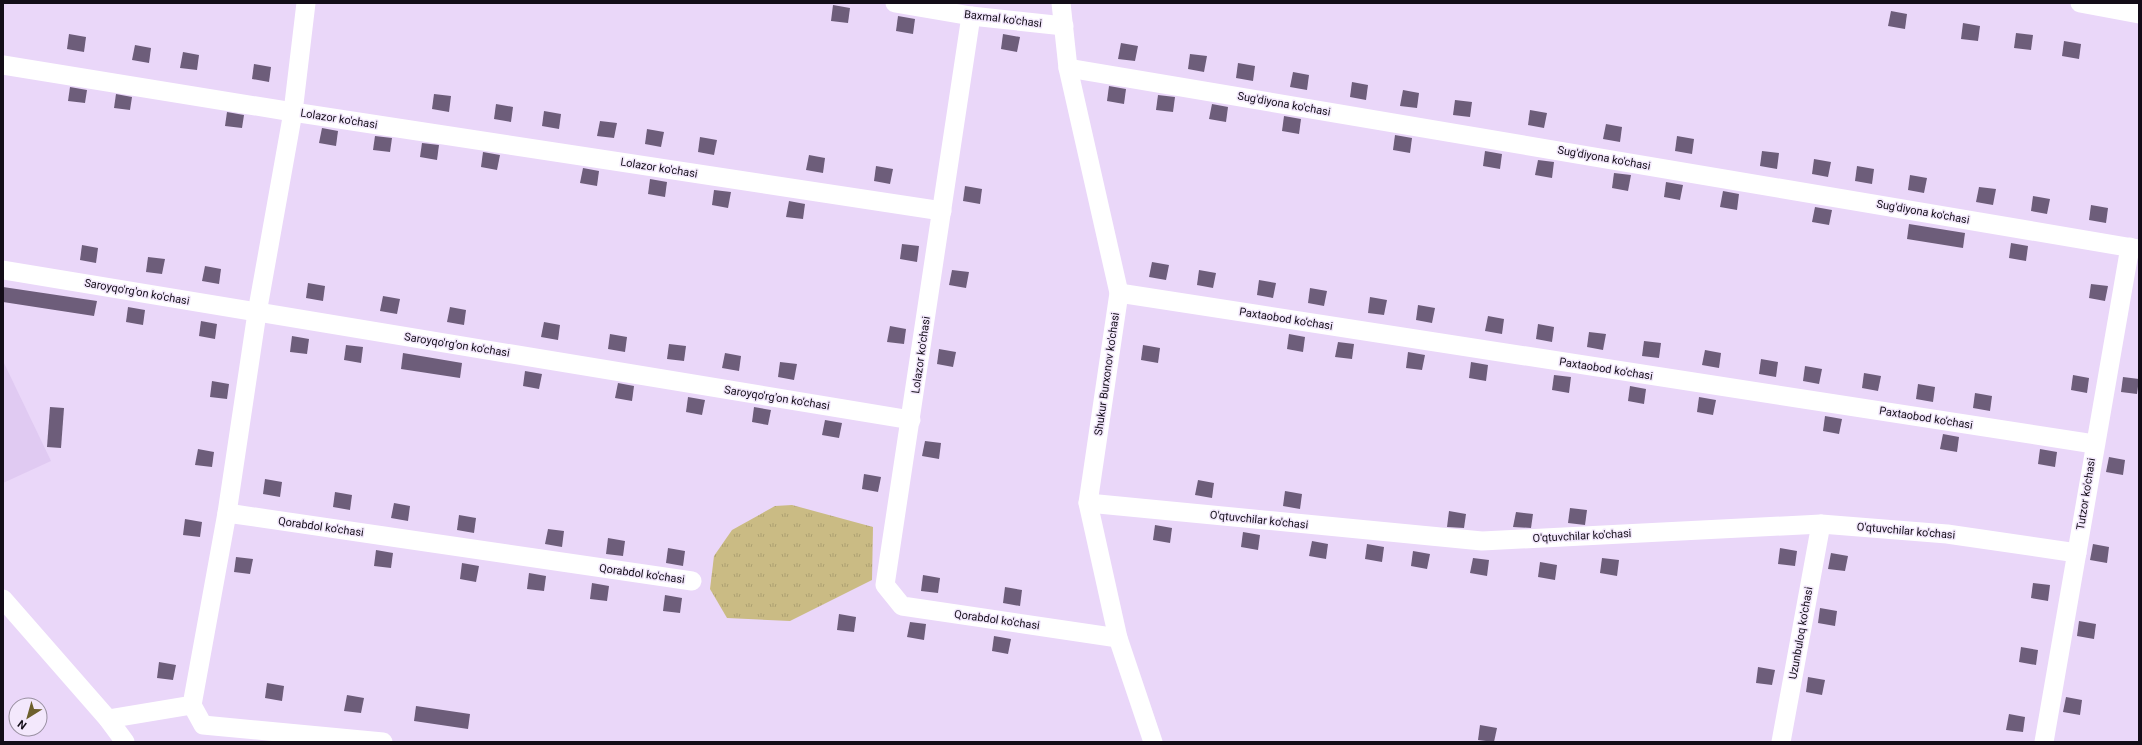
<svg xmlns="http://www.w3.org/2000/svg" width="2142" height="745" font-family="Roboto,sans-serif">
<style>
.built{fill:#e0caf2}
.grass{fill:url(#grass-tufts)}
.building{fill:#6d5d7a}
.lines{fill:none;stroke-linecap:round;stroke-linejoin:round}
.minor{stroke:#fff;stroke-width:19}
.labels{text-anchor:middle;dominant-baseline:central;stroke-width:3;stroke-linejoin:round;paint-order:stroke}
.street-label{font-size:11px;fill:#130d18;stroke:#f3e8fc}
</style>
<defs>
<pattern id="grass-tufts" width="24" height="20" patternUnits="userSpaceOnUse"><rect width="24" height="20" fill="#cabb84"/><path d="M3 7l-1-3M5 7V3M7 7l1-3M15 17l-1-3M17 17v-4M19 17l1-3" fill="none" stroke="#ada071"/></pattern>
</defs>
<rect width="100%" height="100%" fill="#ead7f9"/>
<path class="built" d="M3,361l48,100 -48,22z"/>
<path class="grass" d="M792,505l81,22 -1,53 -82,41 -63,-3 -17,-29 4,-33 18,-26 43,-24z"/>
<g class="building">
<path d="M833,5l17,3 -2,15 -17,-2z"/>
<path d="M1891,11l16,3 -2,15 -17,-3z"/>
<path d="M898,16l17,3 -2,15 -17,-3z"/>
<path d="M1963,23l17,3 -2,15 -17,-2z"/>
<path d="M2016,33l17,2 -2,15 -17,-2z"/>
<path d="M69,34l17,3 -2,15 -17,-3z"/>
<path d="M1003,34l17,3 -3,15 -16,-3z"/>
<path d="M2064,41l17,3 -2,15 -17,-3z"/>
<path d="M1121,43l17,3 -3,15 -17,-2z"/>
<path d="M135,45l16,3 -2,15 -17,-3z"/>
<path d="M183,52l16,3 -2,15 -17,-2z"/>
<path d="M1190,54l17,2 -3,16 -16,-3z"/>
<path d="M1238,63l17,3 -2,15 -17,-3z"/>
<path d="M254,64l17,3 -2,15 -17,-3z"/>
<path d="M1293,72l16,3 -2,15 -17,-3z"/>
<path d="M1352,82l16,3 -2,15 -16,-3z"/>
<path d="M1109,86l17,3 -2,15 -17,-3z"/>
<path d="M70,87l17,3 -2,13 -17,-2z"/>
<path d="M1403,90l16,3 -2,15 -17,-2z"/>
<path d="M116,94l16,3 -2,13 -16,-2z"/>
<path d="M434,94l17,2 -2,16 -17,-3z"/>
<path d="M1158,95l17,2 -2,15 -17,-2z"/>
<path d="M1455,100l17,2 -2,15 -17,-2z"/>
<path d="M496,104l17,3 -2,15 -17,-3z"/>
<path d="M1212,104l16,3 -2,15 -17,-3z"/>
<path d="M1530,110l17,3 -3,15 -16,-3z"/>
<path d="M544,111l17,3 -2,15 -17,-3z"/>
<path d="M227,112l17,3 -2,13 -17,-2z"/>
<path d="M1284,116l17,3 -2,15 -17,-3z"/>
<path d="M600,121l17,2 -3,15 -17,-2z"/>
<path d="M1606,124l16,3 -2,15 -17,-3z"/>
<path d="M322,128l16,3 -2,15 -17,-3z"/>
<path d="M647,129l17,3 -3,15 -16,-3z"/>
<path d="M1395,135l17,3 -2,15 -17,-3z"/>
<path d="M375,136l17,2 -2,14 -17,-2z"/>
<path d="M1677,136l17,3 -2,15 -17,-3z"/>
<path d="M700,137l17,3 -3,15 -16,-3z"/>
<path d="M422,143l17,2 -2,15 -17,-3z"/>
<path d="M1485,151l17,3 -2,15 -17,-3z"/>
<path d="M1762,151l17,2 -2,16 -17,-3z"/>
<path d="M483,152l17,3 -3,15 -16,-3z"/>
<path d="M809,155l16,3 -2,15 -17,-3z"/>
<path d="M1814,159l17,3 -3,15 -16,-3z"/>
<path d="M1538,160l16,2 -2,16 -17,-3z"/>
<path d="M876,166l17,3 -3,15 -16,-3z"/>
<path d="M1857,166l17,3 -2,15 -17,-3z"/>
<path d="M583,168l16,3 -2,15 -17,-3z"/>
<path d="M1614,173l17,2 -3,16 -16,-3z"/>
<path d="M1910,175l17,3 -3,15 -16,-3z"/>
<path d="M650,179l17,3 -2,15 -17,-3z"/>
<path d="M1666,182l17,3 -3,15 -16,-3z"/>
<path d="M965,186l17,3 -2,15 -17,-3z"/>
<path d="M1979,187l17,2 -3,16 -17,-3z"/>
<path d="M714,190l17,2 -3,16 -16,-3z"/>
<path d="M1723,191l16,3 -2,16 -17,-3z"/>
<path d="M2033,196l17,3 -3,15 -16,-3z"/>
<path d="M789,201l16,3 -2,15 -17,-2z"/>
<path d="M2091,205l17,3 -2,15 -17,-3z"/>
<path d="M1815,207l17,3 -3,15 -17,-3z"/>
<path d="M1909,224l56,9 -2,15 -56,-9z"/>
<path d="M2011,243l17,3 -2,15 -17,-3z"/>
<path d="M902,244l17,2 -2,16 -17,-3z"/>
<path d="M82,245l16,3 -2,15 -16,-3z"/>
<path d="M148,257l17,2 -3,15 -16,-2z"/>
<path d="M1152,262l17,3 -3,15 -17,-3z"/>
<path d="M205,266l16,3 -2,15 -17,-3z"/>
<path d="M952,270l17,2 -3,16 -17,-3z"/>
<path d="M1199,270l17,3 -3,15 -16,-3z"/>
<path d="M1259,280l17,3 -3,15 -16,-3z"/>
<path d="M308,283l17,3 -2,15 -17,-3z"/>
<path d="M2091,284l17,2 -3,15 -16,-3z"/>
<path d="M3,287l94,14 -3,15 -91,-14z"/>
<path d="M1310,288l17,3 -3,15 -16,-3z"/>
<path d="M383,296l17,3 -3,15 -17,-3z"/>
<path d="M1370,297l17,3 -3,15 -16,-2z"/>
<path d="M1418,305l17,3 -3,15 -16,-3z"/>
<path d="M128,307l17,3 -2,15 -17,-3z"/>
<path d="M450,307l16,3 -2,15 -17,-3z"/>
<path d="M1488,316l16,3 -2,15 -17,-3z"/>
<path d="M201,321l16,3 -2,15 -16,-3z"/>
<path d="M544,322l16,3 -2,15 -17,-3z"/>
<path d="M1538,324l16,3 -2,15 -16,-3z"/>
<path d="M890,326l16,3 -2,15 -17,-2z"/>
<path d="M1589,332l17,2 -3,16 -16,-3z"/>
<path d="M610,334l17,3 -2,15 -17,-3z"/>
<path d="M1289,334l16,3 -2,15 -16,-3z"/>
<path d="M292,336l17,3 -2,15 -17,-2z"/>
<path d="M1644,341l17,2 -2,15 -17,-2z"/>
<path d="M1338,342l16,2 -2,15 -17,-2z"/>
<path d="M669,344l17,2 -2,15 -17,-2z"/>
<path d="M346,345l17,2 -2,16 -17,-3z"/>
<path d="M1143,345l17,3 -2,15 -17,-3z"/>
<path d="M939,349l17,3 -3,15 -16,-3z"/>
<path d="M1705,350l16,3 -2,15 -17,-3z"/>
<path d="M1408,352l17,3 -3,15 -16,-2z"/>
<path d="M403,353l59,10 -2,15 -59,-9z"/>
<path d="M725,353l16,3 -2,15 -17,-3z"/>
<path d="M1761,359l17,3 -2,15 -17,-3z"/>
<path d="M780,362l17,2 -3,16 -16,-3z"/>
<path d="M1471,362l17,3 -2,16 -17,-3z"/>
<path d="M1805,366l17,3 -3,15 -16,-3z"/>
<path d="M525,371l17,3 -3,15 -16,-3z"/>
<path d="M1864,373l17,3 -3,15 -16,-3z"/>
<path d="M1554,375l17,2 -2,16 -17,-3z"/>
<path d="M2073,375l16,3 -2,15 -16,-3z"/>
<path d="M2123,377l16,2 -2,15 -16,-2z"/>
<path d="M212,381l17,3 -2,15 -17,-2z"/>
<path d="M618,383l16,3 -2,15 -17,-3z"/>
<path d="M1918,384l17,3 -2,15 -17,-3z"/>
<path d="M1630,386l16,3 -2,15 -16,-3z"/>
<path d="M1975,393l17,3 -2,15 -17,-3z"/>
<path d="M688,397l17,3 -3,15 -16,-3z"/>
<path d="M1699,397l17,3 -3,15 -16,-3z"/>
<path d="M50,407l14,1 -3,40 -14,-1z"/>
<path d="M754,407l17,3 -3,15 -16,-3z"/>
<path d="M1825,416l17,3 -3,15 -16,-3z"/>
<path d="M825,420l17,3 -3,15 -17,-3z"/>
<path d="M1943,434l16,3 -2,15 -17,-3z"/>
<path d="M925,441l16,2 -2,16 -17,-3z"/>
<path d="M198,449l16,3 -2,15 -17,-2z"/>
<path d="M2040,449l17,3 -2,15 -17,-3z"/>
<path d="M2109,457l16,3 -2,15 -17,-3z"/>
<path d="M864,474l17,3 -3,15 -16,-3z"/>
<path d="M265,479l17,3 -2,15 -17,-3z"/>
<path d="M1198,480l16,3 -2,15 -17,-3z"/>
<path d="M1285,491l17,3 -2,15 -17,-3z"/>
<path d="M335,492l17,3 -2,15 -17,-3z"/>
<path d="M394,503l16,3 -2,15 -17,-3z"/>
<path d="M1570,508l17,2 -2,15 -17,-2z"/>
<path d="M1449,511l17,3 -2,14 -17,-1z"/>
<path d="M1516,512l17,2 -2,14 -18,-1z"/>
<path d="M459,515l17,3 -2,15 -17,-3z"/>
<path d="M185,519l17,3 -2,15 -17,-2z"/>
<path d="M1155,525l17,3 -2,15 -17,-3z"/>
<path d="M548,529l16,2 -2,16 -17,-3z"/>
<path d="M1243,532l17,3 -2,15 -17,-3z"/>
<path d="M608,538l17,3 -2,15 -17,-2z"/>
<path d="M1312,541l16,3 -2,15 -17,-3z"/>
<path d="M1367,544l17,3 -2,15 -17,-3z"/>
<path d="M2093,544l16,3 -2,16 -17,-3z"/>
<path d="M668,548l17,3 -2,15 -17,-3z"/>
<path d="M1780,548l17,3 -2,15 -17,-2z"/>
<path d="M376,550l17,3 -2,15 -17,-2z"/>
<path d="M1413,551l17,3 -3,15 -16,-3z"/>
<path d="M1831,553l17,3 -3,15 -17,-2z"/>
<path d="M236,557l17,2 -3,15 -16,-2z"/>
<path d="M1473,558l16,2 -2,16 -17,-3z"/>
<path d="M1602,558l17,2 -2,16 -17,-3z"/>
<path d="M1540,562l17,3 -2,15 -17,-3z"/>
<path d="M462,563l17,3 -3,16 -16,-3z"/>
<path d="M529,573l17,3 -2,15 -17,-2z"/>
<path d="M923,575l17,3 -2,15 -17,-2z"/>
<path d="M592,583l17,3 -2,15 -17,-2z"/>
<path d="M2033,583l17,2 -2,16 -17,-3z"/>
<path d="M1005,587l17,3 -2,16 -17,-3z"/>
<path d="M665,595l17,3 -2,15 -17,-2z"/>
<path d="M1820,608l17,3 -2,15 -17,-3z"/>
<path d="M839,614l17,3 -2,15 -17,-2z"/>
<path d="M2079,621l17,3 -2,15 -17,-3z"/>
<path d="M910,622l16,2 -2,16 -17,-3z"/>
<path d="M994,636l17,3 -3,15 -16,-3z"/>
<path d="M2021,647l17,3 -2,15 -17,-3z"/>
<path d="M159,662l17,3 -3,15 -16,-2z"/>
<path d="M1758,667l17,3 -3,15 -16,-2z"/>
<path d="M1808,677l17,3 -3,15 -16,-3z"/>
<path d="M267,683l17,3 -2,15 -17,-3z"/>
<path d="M347,695l17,3 -3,15 -17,-2z"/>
<path d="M2066,697l16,3 -2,15 -17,-3z"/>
<path d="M416,706l54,8 -2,15 -54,-8z"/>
<path d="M2009,714l16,3 -2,15 -17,-2z"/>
<path d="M1480,725l17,3 -3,14 -16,-2z"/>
</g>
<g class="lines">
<g class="minor">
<path d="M895,3l76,13 93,10"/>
<path d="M1061,3l7,65 51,225 -31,210 30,135 35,104"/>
<path d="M2080,3l59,11"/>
<path d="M971,16l-86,569 17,21 216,32"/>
<path d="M3,65l290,47 649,99"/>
<path d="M1068,68l1071,181"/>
<path d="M3,270l908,150"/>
<path d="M1119,293l975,151"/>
<path d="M1088,503l394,38 339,-17 126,10 130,19"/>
<path d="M227,513l465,68"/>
<path d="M3,599l105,120 17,23"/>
<path d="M192,705l11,20 180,17"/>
<path d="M108,719l84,-14 35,-192 30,-200 36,-201 13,-109"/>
<path d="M1781,742l40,-218"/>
<path d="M2044,742l86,-495"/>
</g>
</g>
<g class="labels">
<g class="street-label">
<text transform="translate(1003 19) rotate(7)">Baxmal ko'chasi</text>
<text transform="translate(1284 104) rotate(10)">Sug'diyona ko'chasi</text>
<text transform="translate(339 119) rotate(9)">Lolazor ko'chasi</text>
<text transform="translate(1604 158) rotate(10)">Sug'diyona ko'chasi</text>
<text transform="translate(659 168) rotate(9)">Lolazor ko'chasi</text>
<text transform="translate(1923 212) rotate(10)">Sug'diyona ko'chasi</text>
<text transform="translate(137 292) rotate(10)">Saroyqo'rg'on ko'chasi</text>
<text transform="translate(1286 319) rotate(9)">Paxtaobod ko'chasi</text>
<text transform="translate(457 345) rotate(9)">Saroyqo'rg'on ko'chasi</text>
<text transform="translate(921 355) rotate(-82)">Lolazor ko'chasi</text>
<text transform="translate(1606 369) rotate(9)">Paxtaobod ko'chasi</text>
<text transform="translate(1107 374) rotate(-82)">Shukur Burxonov ko'chasi</text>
<text transform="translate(777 398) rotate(9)">Saroyqo'rg'on ko'chasi</text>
<text transform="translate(1926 418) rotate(9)">Paxtaobod ko'chasi</text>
<text transform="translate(2086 494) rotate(-81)">Tutzor ko'chasi</text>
<text transform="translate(1259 520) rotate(6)">O'qtuvchilar ko'chasi</text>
<text transform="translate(321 527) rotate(8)">Qorabdol ko'chasi</text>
<text transform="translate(1906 531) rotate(5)">O'qtuvchilar ko'chasi</text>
<text transform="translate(1582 536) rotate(-3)">O'qtuvchilar ko'chasi</text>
<text transform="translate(642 574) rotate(8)">Qorabdol ko'chasi</text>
<text transform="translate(997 620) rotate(8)">Qorabdol ko'chasi</text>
<text transform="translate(1801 633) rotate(-80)">Uzunbuloq ko'chasi</text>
</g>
</g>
<rect width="2142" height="745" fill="none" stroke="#130d18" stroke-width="8"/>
<g transform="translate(28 717) rotate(217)"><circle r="19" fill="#f3e8fc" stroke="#9990a1"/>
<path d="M0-3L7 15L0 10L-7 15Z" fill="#6d602d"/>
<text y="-6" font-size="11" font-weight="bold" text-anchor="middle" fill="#130d18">N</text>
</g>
</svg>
